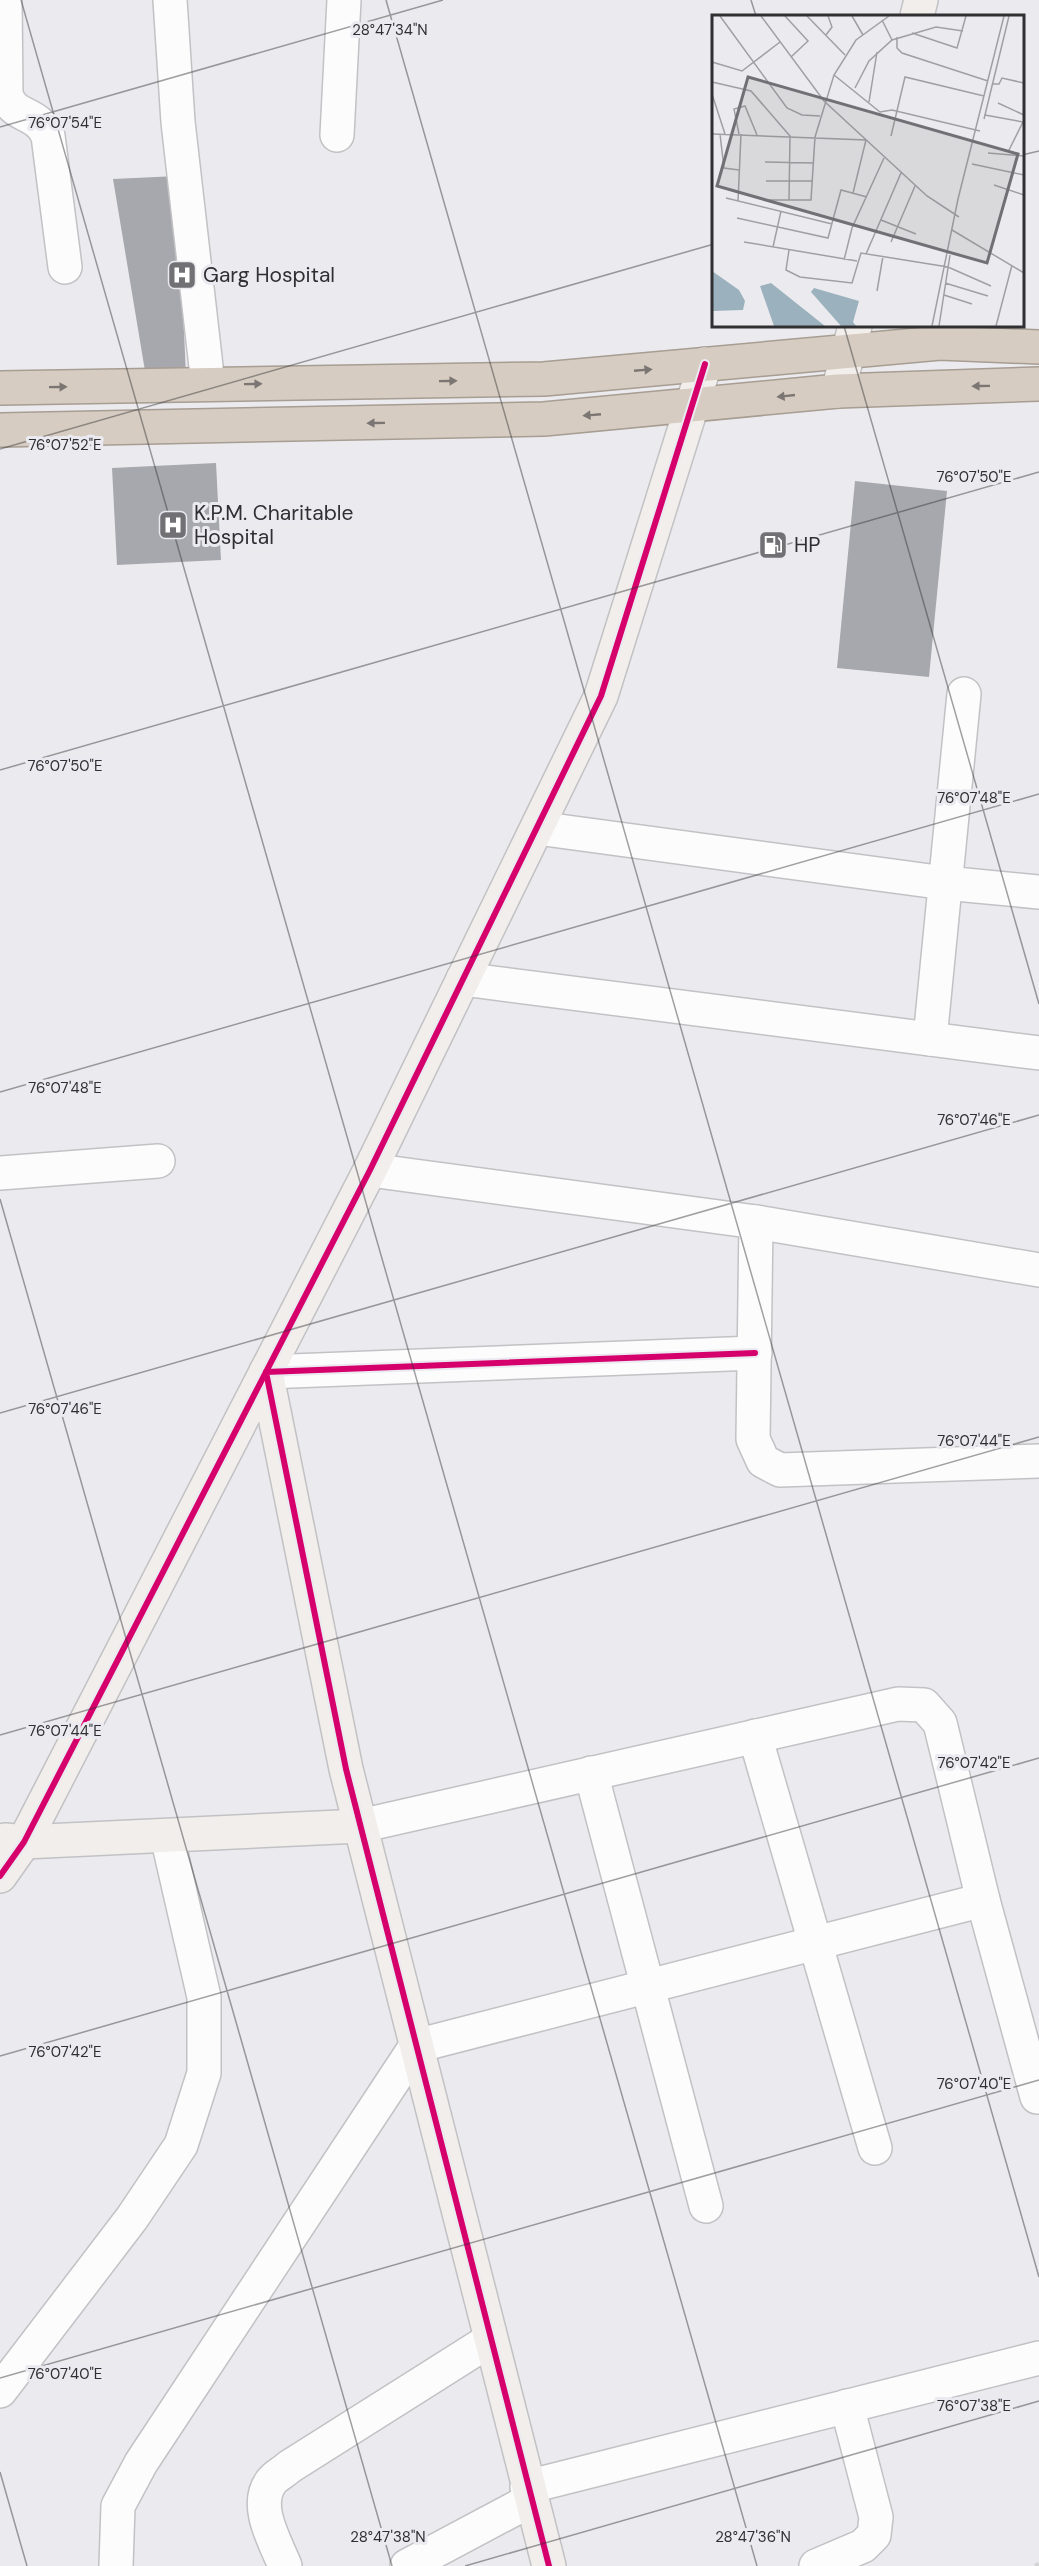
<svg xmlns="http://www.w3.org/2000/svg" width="1039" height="2566" font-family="'DM Sans',sans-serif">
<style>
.building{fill:#a7a7ae}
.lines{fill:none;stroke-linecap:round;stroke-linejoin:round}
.street-casing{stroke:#c2c2c5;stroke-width:36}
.secondary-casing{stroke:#c2c2c5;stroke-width:36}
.highway-casing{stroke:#a79d92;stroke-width:36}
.street{stroke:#fcfcfd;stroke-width:33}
.secondary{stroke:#f1eeeb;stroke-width:33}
.highway{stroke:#d6ccc1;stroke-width:33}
.rail{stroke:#d4d4d5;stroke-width:4.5;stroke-dasharray:9 4.5;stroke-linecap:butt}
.cycleway-casing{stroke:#eaeaf0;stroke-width:10}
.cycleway{stroke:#d6006c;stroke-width:6}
.oneway{fill:#7b7673}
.ticks{fill:none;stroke:#303033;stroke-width:1.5;stroke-opacity:0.45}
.labels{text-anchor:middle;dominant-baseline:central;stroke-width:6;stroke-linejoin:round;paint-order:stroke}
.poi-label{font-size:21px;fill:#303033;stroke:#eaeaf0;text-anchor:start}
.inset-road{fill:none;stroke:#a0a0a4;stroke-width:1.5}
.view{fill:#717175;fill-opacity:0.15;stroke:#717175;stroke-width:3}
.inset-edge{fill:none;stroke:#303033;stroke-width:3}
.ticks-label{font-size:15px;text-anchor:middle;fill:#303033;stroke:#eaeaf0;stroke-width:6;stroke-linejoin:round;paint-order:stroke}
</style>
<rect width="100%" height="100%" fill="#ebebef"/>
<g class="building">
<path d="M177,176l9,200 -41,-5 -32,-192z"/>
<path d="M216,463l5,97 -104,5 -5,-97z"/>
<path d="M855,481l92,10 -18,186 -92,-9z"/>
</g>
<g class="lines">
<g class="street-casing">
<g id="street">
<path d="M5,0l1,94c7,25 31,16 42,42l17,131"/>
<path d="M170,0l8,122 30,262"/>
<path d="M337,135l7,-135"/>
<path d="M537,828l408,55 94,9"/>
<path d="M463,979l576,74"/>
<path d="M930,1039l34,-345"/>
<path d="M370,1170l386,52 283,48"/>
<path d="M0,1173l158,-12"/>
<path d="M756,1222l-3,217 10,22 17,9 259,-9"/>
<path d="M266,1372l489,-19"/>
<path d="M755,1736l120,412"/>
<path d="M591,1773l115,433"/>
<path d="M360,1826l538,-122 26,1 16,18 43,177 54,197"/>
<path d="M0,2391l132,-173 49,-73 23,-72v-76l-37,-161"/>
<path d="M527,2487l512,-129"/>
<path d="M116,2566l2,-60 23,-43 275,-417 567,-146"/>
<path d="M285,2566c-9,-23 -32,-60 -14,-84 4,-6 13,-10 18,-15l201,-127"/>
<path d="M407,2566l124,-66"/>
<path d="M816,2566l47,-20 11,-11 2,-18 -29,-111"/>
</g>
</g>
<g class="secondary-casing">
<g id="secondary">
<path d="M917,16l4,-16"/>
<path d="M838,391l17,-65"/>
<path d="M266,1372l80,397 203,797"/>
<path d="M5,1840l19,2 336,-16"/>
<path d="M0,1876l24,-34 346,-672 231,-474 104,-332"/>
</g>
</g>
<g class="highway-casing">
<g id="highway">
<path d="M0,388l544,-9 396,-36 99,4"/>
<path d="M0,430l544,-11 294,-28 201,-7"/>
</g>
</g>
<use href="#street" class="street"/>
<use href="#secondary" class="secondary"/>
<use href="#highway" class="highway"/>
<path class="rail" d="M1035,2566l4,-2"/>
<g class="cycleway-casing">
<g id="cycleway">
<path d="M0,1876l24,-34 346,-672 231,-474 104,-332"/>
<path d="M549,2566l-203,-797 -80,-397 489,-19"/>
</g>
</g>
<use href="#cycleway" class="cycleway"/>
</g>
<defs><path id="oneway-solid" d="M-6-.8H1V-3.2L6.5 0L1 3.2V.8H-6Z" transform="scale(1.5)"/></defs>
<g class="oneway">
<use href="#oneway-solid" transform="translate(643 370) rotate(-5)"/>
<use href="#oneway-solid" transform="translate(448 381) rotate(-1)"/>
<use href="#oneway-solid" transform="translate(253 384) rotate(-1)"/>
<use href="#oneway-solid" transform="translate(981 386) rotate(179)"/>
<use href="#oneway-solid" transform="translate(58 387) rotate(-1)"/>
<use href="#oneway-solid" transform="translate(786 396) rotate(174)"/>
<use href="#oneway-solid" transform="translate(592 415) rotate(175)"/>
<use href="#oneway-solid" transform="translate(376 423) rotate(179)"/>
</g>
<path class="ticks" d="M21,0l736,2566M386,0l653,2277M751,0l5,16M0,127l443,-127M1022,155l17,-4M844,326l195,678M0,449l714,-205M0,770l1039,-298M0,1092l1039,-298M0,1199l392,1367M0,1413l1039,-298M0,1735l1039,-298M0,2056l1039,-298M0,2378l1039,-298M0,2472l27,94M465,2566l574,-165"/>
<defs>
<g id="hospital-square" transform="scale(1.5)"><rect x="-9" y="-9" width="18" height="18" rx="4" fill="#717175" stroke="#eaeaf0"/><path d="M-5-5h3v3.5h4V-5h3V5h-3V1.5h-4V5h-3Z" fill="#fff"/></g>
<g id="fuel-square" transform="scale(1.5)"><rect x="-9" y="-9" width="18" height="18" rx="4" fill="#717175" stroke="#eaeaf0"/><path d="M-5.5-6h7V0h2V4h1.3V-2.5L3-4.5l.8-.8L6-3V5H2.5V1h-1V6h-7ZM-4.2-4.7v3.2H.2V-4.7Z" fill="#fff"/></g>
</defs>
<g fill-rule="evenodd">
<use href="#hospital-square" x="182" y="275"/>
<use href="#hospital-square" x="173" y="525"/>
<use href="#fuel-square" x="773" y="545"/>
</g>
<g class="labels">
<g class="poi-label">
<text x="203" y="275">Garg Hospital</text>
<text x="194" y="513">K.P.M. Charitable<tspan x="194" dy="24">Hospital</tspan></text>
<text x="794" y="545">HP</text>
</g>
</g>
<g transform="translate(712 15)">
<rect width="312" height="312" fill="#ebebef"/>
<path d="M0,256l27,19 6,11 -2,9 -30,1zM59,268l54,43h-51l-14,-40zM102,273l45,13 -6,21 3,4h-15l-30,-34z" fill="#9bb1bd"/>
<path class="inset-road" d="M8,1l67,92 15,7 18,1M49,1l63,85 103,95 32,21M73,1l23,25 -17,16M95,1l38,39M140,1l11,19M170,5l10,20M200,18l45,15 9,-32M114,20l6,-8 -4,-11M185,22v11l5,5 86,28M0,47l30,9 38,-29M122,60l46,37 12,-2 88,21M0,67l39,9 39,45 -1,64M280,69h7l3,-6 22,5M143,73l14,-27 23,-21 44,-13 27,4M0,79l13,40M157,87l8,-50M286,88l26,12M273,100l38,7M272,104l25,-103M0,119l154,6 -13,53M8,119l4,34 15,2M27,119l-5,-25 11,-3 12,29M179,121l14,-59 79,19M296,137l15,-30M276,138l36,3M53,147l49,1M260,149l52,11M54,166h47M282,170l30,10M14,183l106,26M54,185h45l4,-63 19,-62 22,-35 33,-24M26,186l3,-67M25,203l91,20 13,-48 26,7M169,205l35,14M240,215l72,43M32,227l113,19M179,227l24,-56M61,232l8,-36M77,235l-3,20 14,7 52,6 9,-30 87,14 43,19M154,239l35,-81M132,245l8,-32 32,-70M233,268l43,13M165,276l6,-35M232,280l28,9M220,311l26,-127 46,-183M227,311l11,-71M284,311l16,-61"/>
<path class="view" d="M36,62l270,77 -31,109 -270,-77z"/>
<rect width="312" height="312" class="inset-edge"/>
</g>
<g class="ticks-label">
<text x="390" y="35">28°47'34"N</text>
<text x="65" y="128">76°07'54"E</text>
<text x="65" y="450">76°07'52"E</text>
<text x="974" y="482">76°07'50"E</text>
<text x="65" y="771">76°07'50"E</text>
<text x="974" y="803">76°07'48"E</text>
<text x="65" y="1093">76°07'48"E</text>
<text x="974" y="1125">76°07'46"E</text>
<text x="65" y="1414">76°07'46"E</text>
<text x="974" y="1446">76°07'44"E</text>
<text x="65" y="1736">76°07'44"E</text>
<text x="974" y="1768">76°07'42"E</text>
<text x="65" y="2057">76°07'42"E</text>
<text x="974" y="2089">76°07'40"E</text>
<text x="65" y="2379">76°07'40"E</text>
<text x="974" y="2411">76°07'38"E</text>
<text x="388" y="2542">28°47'38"N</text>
<text x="753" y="2542">28°47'36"N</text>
</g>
</svg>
